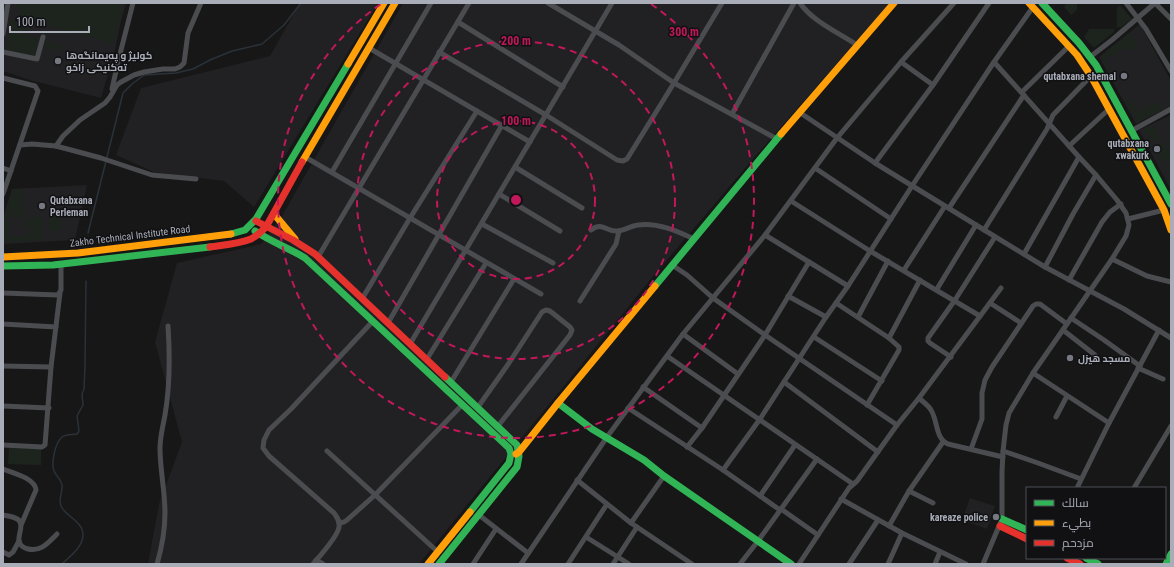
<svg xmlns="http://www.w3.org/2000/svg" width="1174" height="567" font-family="'Roboto Condensed',Cairo,sans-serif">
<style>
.built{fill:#212123}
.green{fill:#1d241e}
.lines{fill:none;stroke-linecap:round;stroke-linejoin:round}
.stream{stroke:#2a3239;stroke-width:1.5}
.street{stroke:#4b4c50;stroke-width:5}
.fast{stroke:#30b455;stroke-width:7}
.slow{stroke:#ff9f0a;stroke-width:7}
.jam{stroke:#e5322d;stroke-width:7}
.ring{fill:none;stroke:#c2185b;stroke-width:2;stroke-dasharray:7 5}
.poi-dot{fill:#757880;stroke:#111113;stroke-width:1.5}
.labels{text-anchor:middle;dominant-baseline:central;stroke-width:3;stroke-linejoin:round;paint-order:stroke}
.poi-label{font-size:10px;font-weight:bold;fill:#a8adb8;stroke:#111113;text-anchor:start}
.street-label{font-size:10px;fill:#a8adb8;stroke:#111113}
.centre{fill:#c2185b;stroke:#111113;stroke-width:2}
.ring-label{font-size:12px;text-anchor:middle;font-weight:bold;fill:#c2185b;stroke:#111113;stroke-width:3;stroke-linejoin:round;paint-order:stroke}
</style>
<rect width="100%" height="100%" fill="#171717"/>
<g class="built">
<path d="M3,3h123l-5,18 -6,29 -14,48 -71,-18 -27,-9z"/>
<path d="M300,3h78l-124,204 -30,-26 -70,-9 -38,-17 25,-67 129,-32z"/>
<path d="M403,3h487l-138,157 -97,114 -236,290h-271l11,-60 23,-62 -27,-100 22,-79 84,-19 21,-28z"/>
<path d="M1140,24l31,57v25l-35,18 -37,-67z"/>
<path d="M1171,115v75l-32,-60z"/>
<path d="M87,185l-12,55 -72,4v-27l9,-28z"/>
<path d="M970,498l25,8 -8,23 -25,-9z"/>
</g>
<g class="green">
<path d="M18,3h106l-11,40 -79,-21 -12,-5 -5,-12z"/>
<path d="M1067,3h10v7l-6,5 -7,-8z"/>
<path d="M1120,5l12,14 -11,8h-4v-19z"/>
<path d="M12,19l18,5 -1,3h-3l-2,7 14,4 -4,18 -29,-7z"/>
<path d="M1089,29h25v3l-20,16 -10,-11z"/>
<path d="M1130,33l8,14 -8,4 -3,-3 -21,11 4,9 -2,1 -7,-13z"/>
<path d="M46,41l15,4 -1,7 -15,-4z"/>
<path d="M1129,97l9,15 18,-10 1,2 4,-2 2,7 -25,13 -13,-23z"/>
<path d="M1152,125l8,13 -8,4 -8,-13z"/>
<path d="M1164,143l7,14 -8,5 -9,-14z"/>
<path d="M13,190h9l2,25 -1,2 -19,1z"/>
<path d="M60,215l1,14 -11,2 -2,-15z"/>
<path d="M42,217v23l-39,2v-21l6,-1 2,17 18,-2v-10l-7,1v-3h5l1,-5z"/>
<path d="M9,448l32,1v16l-33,-1z"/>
</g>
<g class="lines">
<g class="stream">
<path d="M88,233l35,-140 9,-9 12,-9 32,-2 17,-4 17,-9 22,-9 30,-7 22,-19 17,-22"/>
<path d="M62,564c8,-8 21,-17 21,-29 0,-14 -17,-18 -22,-29 -3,-8 2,-14 1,-21 -1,-6 -6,-9 -8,-14 -3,-8 1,-28 8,-34 4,-3 10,-2 15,-3l2,-3 -2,-15 6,-11 -1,-11 2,-5 1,-24 1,-84"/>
</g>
<g class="street">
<path d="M548,3l71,42 55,38 103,56"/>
<path d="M800,3c12,18 39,30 57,42"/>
<path d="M1126,3l20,26 25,42"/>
<path d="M1155,3l16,16"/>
<path d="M458,22l105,65"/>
<path d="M3,34l5,-31"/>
<path d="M369,48l161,94"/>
<path d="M3,52l34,7 6,-22"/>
<path d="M439,52l107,63 71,45 6,1 4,-2 47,-76 48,-80"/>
<path d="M1090,57l22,-17 43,-37"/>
<path d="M901,62l32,23"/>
<path d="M3,78l32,8 3,5 -35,103"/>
<path d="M112,89l6,-27 15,-59"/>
<path d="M1022,92l47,-46"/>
<path d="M799,112l76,51 101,62 69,42 79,42 47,29"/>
<path d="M732,114l62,-111"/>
<path d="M1131,131l40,-22"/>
<path d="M20,145l12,-1 24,2 45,12 51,17 44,4"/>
<path d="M56,146l7,-10 17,-16 25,-17 5,-6 7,-12 4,-3 13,-7 10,-3 19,-3h12l5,-2 4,-4 4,-30 13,-30"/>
<path d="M1069,146l40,-37"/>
<path d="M305,157l236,137"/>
<path d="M875,163l58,-78 56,-82"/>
<path d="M515,167l67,41"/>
<path d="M3,168l8,3"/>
<path d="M815,168l76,51"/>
<path d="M332,172l99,-169"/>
<path d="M499,194l61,37"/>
<path d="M791,201l79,50 110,65"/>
<path d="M949,208l75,-113"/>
<path d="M1128,219l36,-9"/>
<path d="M482,224l71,39"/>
<path d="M591,230c11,-9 15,2 26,1 7,0 13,-5 21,-6 19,-3 39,6 56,14"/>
<path d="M984,230l63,-101 6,-14 38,-39"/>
<path d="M765,235l44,27 39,24"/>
<path d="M1024,254l55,-97"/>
<path d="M318,257l151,-254"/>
<path d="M1112,259l35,17 24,6"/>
<path d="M672,265l15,10 26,23 52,37 132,90"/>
<path d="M1045,267l28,-53 23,-39"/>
<path d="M904,270l41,-64"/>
<path d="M1069,280l33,-58 8,-10 11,-8"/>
<path d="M937,289l39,-64"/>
<path d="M3,293l55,2 3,-5v-26"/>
<path d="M788,296l38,21"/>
<path d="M362,299l48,-81 67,-107"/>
<path d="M580,301l36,-57 3,-13"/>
<path d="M836,303l53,35 10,9v3l-32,55"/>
<path d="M990,303l31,20"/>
<path d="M858,317l30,-56"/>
<path d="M1071,318l33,22 36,26"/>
<path d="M388,323l114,-198"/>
<path d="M3,324l53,3"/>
<path d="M1063,330l32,25"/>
<path d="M683,334l55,40"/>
<path d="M814,337l68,44"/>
<path d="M889,338l31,-58"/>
<path d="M410,344l202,-341"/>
<path d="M667,356l186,128"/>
<path d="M951,357l-21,-14 -2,-2v-3l27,-38 40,-63"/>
<path d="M427,359l59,-96"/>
<path d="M3,366l48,1"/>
<path d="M1138,368l25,11"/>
<path d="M1033,373l76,50"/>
<path d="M451,382l63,-103"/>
<path d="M784,382l94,70"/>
<path d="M643,387l59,41"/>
<path d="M919,398c4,4 9,7 12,12 7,11 4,28 17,34l55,13"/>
<path d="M3,406l46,2"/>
<path d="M478,407l31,-44 33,-51 4,-2 4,1 20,16 2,3 -2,5 -72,91"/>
<path d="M628,408l95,62 57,40"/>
<path d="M1056,417l11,-21"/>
<path d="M3,445l39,2 3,-2 6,-78 9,-74"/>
<path d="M687,447l15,-19 63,-93 44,-73"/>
<path d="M971,449l11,-30v-26l3,-13 7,-13 41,-61 3,-2h4l27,20"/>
<path d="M327,451l111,101"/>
<path d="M1003,451l35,12 43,16"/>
<path d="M3,469c10,4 32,9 33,21l-15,35"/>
<path d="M723,470l37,-51 66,-102 22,-31 64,-100 82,-124 39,-55"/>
<path d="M577,480l54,43 61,41"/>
<path d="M1077,488l32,-65 50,-93"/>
<path d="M1134,488l37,-62"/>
<path d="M909,491l24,12"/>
<path d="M760,496l35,-51"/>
<path d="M841,499l61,34 64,31"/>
<path d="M781,509l37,26"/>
<path d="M3,515c5,1 15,2 17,7 3,5 -2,13 -1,19 1,4 5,7 9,8 13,3 20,-6 29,-15"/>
<path d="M479,515l49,38"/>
<path d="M339,523l5,-1 3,-2 28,-25 88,-91"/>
<path d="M631,523l33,-47"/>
<path d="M889,526l20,-35 34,-49"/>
<path d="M586,537l43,27"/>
<path d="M3,552l6,3 4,-3 6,-11"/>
<path d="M316,560l7,4"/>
<path d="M157,564c5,-17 8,-34 8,-51 0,-22 -5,-43 -5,-65 0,-11 3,-22 5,-33 5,-29 5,-59 3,-89"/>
<path d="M313,564c7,-8 25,-28 26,-37 1,-6 -2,-10 -5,-14l-65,-57 -6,-8 1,-8 5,-10 22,-21 82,-88"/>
<path d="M473,564l23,-35"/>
<path d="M521,564l86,-127 76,-103 82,-99 72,-97 64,-76 53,-59"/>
<path d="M568,564l39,-60"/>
<path d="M613,564l24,-37"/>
<path d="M740,564l18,-23 59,-82"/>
<path d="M799,564l50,-76 8,-7 40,-56 22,-27 82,-110"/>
<path d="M849,564l29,-44"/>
<path d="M888,564l14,-31"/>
<path d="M935,564l5,-12"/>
<path d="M983,564l19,-45v-47l1,-21 3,-26 3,-12 24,-40 79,-114 14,-23 3,-11 -3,-12 -9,-13 -21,-25 -17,-18 -85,-95"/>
</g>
<g class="fast">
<path d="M1042,3l37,40 17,22 75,139"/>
<path d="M255,231c16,11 34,17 50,27l204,190 2,6 -2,9 -39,49"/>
<path d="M231,234l14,-4 11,-11 92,-155"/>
<path d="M3,266l50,-1 157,-18"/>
<path d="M655,286l126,-152"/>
<path d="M558,403l34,26 52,31 20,16 127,88"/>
<path d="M1002,519l25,11"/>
<path d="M1086,558l12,6"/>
<path d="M439,564l78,-97 2,-11 -2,-11 -72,-68"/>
<path d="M1166,564l5,-10"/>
</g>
<g class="slow">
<path d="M1029,3l48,52 14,21 73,134 7,20"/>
<path d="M348,64l36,-61"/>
<path d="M781,134l113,-131"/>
<path d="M302,162l93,-159"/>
<path d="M274,214l21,25"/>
<path d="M3,257l75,-4 153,-19"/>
<path d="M516,454l3,-2 39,-49 97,-117"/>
<path d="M428,564l42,-52"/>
</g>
<g class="jam">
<path d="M256,221l37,19 22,14 130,123"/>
<path d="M210,247c13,-2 28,-3 41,-8 6,-3 10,-7 15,-12l36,-65"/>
<path d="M1000,526l27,13"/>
<path d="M1067,558l13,6"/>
</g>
</g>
<g class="ring">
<circle cx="516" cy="200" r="79"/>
<circle cx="516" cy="200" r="159"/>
<path d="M651 4A238 238 0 1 1 381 4"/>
</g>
<g class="poi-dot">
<circle cx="58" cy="61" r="4"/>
<circle cx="1124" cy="76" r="4"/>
<circle cx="1157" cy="149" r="4"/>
<circle cx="42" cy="206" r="4"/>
<circle cx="1070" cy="358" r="4"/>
<circle cx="996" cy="517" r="4"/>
</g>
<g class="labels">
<g class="poi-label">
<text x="66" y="55">كوليژ و په‌يمانگه‌ها<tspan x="66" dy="12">ته‌كنيكى زاخو</tspan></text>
<text x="1116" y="76" text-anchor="end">qutabxana shemal</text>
<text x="1149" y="143" text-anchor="end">qutabxana<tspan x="1149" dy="12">xwakurk</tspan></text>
<text x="50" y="200">Qutabxana<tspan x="50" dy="12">Perleman</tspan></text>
<text x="1078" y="358">مسجد هيزل</text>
<text x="988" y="517" text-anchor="end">kareaze police</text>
</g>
<g class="street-label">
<text transform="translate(130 236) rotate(-7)">Zakho Technical Institute Road</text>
</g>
</g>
<circle cx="516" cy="200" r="6" class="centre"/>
<g class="ring-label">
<text x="684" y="36">300 m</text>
<text x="516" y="45">200 m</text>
<text x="516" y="125">100 m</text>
</g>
<rect width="1174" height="567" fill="none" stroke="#a8adb8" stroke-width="8"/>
<rect x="1026" y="487" width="140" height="72" fill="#111113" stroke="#4d4f55"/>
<rect x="1034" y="500" width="20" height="6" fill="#30b455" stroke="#4d4f55"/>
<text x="1062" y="507" font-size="12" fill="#a8adb8">سالك</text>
<rect x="1034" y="520" width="20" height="6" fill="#ff9f0a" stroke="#4d4f55"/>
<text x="1062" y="527" font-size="12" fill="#a8adb8">بطيء</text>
<rect x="1034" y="540" width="20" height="6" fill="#e5322d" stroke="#4d4f55"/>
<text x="1062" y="547" font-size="12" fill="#a8adb8">مزدحم</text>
<path d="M10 26v6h79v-6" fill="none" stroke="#a8adb8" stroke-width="2"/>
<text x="16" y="26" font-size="12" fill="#a8adb8" stroke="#111113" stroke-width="3" paint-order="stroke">100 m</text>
</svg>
